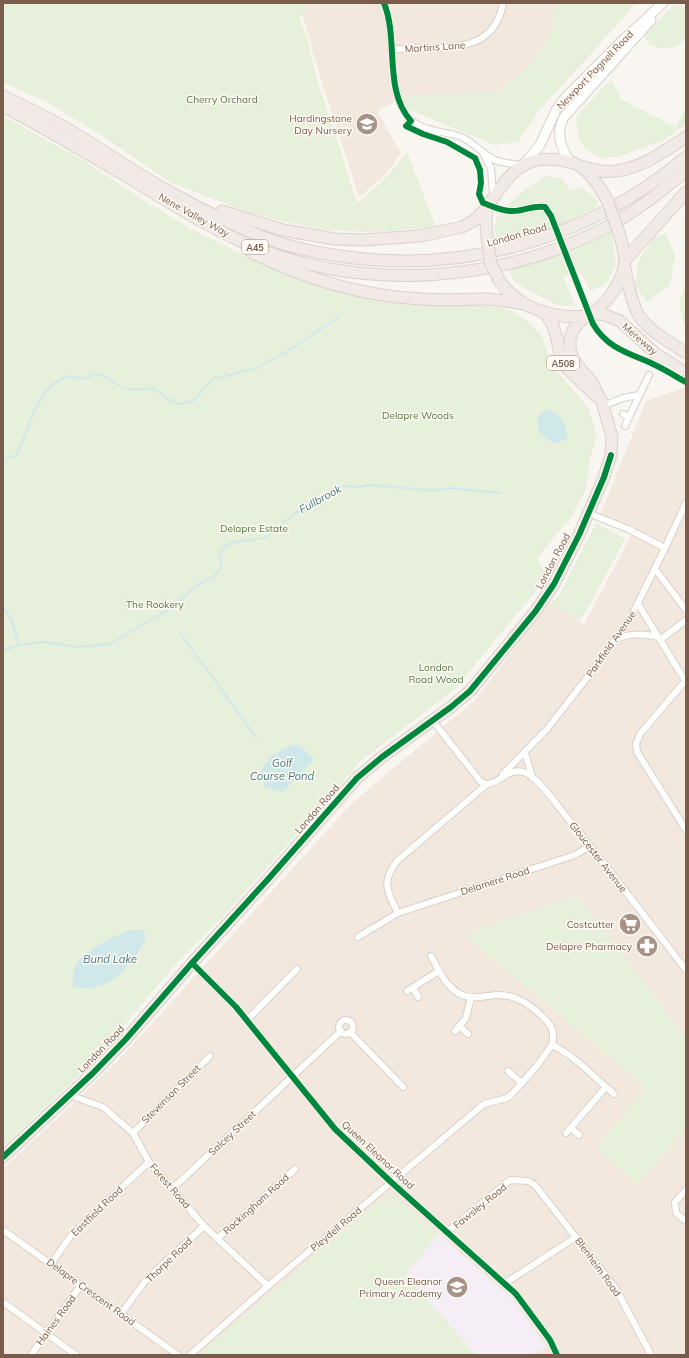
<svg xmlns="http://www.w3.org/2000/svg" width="689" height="1358" font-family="Mulish,sans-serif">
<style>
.residential{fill:#f2e8de}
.education{fill:#f6eef6}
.green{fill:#e7f0db}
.water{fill:#d0e8ea}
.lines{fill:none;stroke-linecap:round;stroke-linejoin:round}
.stream{stroke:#d0e8ea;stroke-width:2}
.street-casing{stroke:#d7d1cb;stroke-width:8}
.secondary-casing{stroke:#d9d2cb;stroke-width:11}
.highway-casing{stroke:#dad1cc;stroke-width:13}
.street{stroke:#fefefd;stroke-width:6}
.secondary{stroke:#fefefd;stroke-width:9}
.highway{stroke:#f2eae7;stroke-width:11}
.highway-bridge-casing{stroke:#dad1cc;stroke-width:13;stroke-linecap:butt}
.highway-bridge{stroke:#f2eae7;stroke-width:11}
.cycleway-casing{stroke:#fffaf3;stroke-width:8}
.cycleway{stroke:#00873e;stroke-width:6}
.labels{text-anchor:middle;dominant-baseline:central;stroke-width:3;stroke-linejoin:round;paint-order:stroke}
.shield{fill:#fffaf3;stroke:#a28b7f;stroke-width:1}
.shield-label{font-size:9px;font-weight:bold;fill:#7a5c4d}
.street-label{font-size:10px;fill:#7a5c4d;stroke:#fffaf3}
.park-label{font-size:10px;fill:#537a41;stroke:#fffaf3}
.poi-label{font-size:10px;fill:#7a5c4d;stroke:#fffaf3;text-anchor:end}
.water-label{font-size:11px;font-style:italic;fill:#437c86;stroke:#fffaf3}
</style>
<rect width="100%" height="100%" fill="#f9f5f0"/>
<g class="residential">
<path d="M296,3h259l-2,23 -7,16 -17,24 -29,25 -96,6 -27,14 24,42 -17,23 -25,21 -42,-130 -14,-51z"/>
<path d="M686,387v968h-683v-186l114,-107 235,-259 123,-103 75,-97 34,21 52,-97 -36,-12 46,-114z"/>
</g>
<path class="education" d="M439,1234l73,65 34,48 -15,8h-55l-71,-80z"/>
<g class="green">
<path d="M3,3h307l-11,15 9,22 8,36 28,84 3,13 10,30c18,-13 36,-32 50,-51l29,75 -63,5 -52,-2 -68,-16 -82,-31 -70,-48 -53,-32 -45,-21z"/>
<path d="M555,3h81l-45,51 -51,55 -22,33 -23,3 -88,-36 -4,-12 97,-6 29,-25 17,-24 7,-16z"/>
<path d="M675,5h7l4,3v29c-2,4 -10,10 -15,11 -8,2 -31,-2 -25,-15 2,-4 8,-8 11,-11 6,-6 11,-13 18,-17z"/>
<path d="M611,79l11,21 54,27 10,-20v17l-22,16 -46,17 -17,1 -16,-9 -7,-12 -2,-20z"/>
<path d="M3,116l85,47 55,37 48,29 95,46 53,17 30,7 41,3 68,3 26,3 12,5 14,10 12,14 8,22 8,13 31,37 8,28 -7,21 -4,31 -15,28 -34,41 8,16 -4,11 -86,104 -94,72 -131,148 -56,57 -57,68 -2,7 -112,106z"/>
<path d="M545,176l17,2 8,13 11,-4 17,13 -2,8 -56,26 -43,11c-1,-6 -3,-16 -2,-22 4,-16 37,-39 50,-47z"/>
<path d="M612,231l4,35 -10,17 -15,8 -12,-20 -16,6 13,29h-17l-43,-23 -8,-13 53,-16z"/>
<path d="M665,233l10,22 -5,30 -23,17 -12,-17 4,-25 14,-22z"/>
<path d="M686,285v40h-2l-5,-23z"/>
<path d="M596,523l29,16 -33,62 -13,20 -29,-18 9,-7z"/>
<path d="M577,895l109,142v91l-48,56 -42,-36 50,-60 -156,-131 -25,-23z"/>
<path d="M391,1192l9,8c-7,5 -13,4 -20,-1z"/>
<path d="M378,1201c8,5 16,6 24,1l37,32 -34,41 71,80h-278z"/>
</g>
<g class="water">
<path d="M545,409c17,5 20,13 23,29l-13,6c-12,-7 -17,-10 -18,-25z"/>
<path d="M292,745h7l15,14 -31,33 -18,-5 -5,-15 11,-16z"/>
<path d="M129,930h14l3,8c-14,28 -38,57 -73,49 0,-6 -1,-14 2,-20 7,-17 38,-29 54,-37z"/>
</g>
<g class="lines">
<g class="stream">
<path d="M3,459l13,-3c13,-26 18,-64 47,-78 12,-6 15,7 32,-4 9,1 15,6 23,11 10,6 24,5 35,3l15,11 12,5 13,-3 20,-22 11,-2 19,-6 12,-2 36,-20 48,-32"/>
<path d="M3,607l8,12 8,26"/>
<path d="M180,633l76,104"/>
<path d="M3,651l16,-6 26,-3 31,5 33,-3 59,-34 31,-26 18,-10 4,-6 -1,-15 5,-7 9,-4 30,-4 42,-33 35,-19 16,1 17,-2 60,6 16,-3 50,5"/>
</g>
<g class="street-casing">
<g id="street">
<path d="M384,3c14,34 -1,103 34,122 13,7 28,7 41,11 14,5 23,18 36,24 7,3 18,4 27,5"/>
<path d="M392,49c13,0 27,-1 40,-1 35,-1 64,-5 71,-45"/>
<path d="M483,153l8,15 2,28"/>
<path d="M603,406l20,-8 16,-3"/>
<path d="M623,414l6,3 -4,9"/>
<path d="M629,417l20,-42"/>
<path d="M665,548l21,-45"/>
<path d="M655,569l31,41"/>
<path d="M638,604l48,78"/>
<path d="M616,639c15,-6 27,-5 42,-2"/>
<path d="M660,640l26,-20"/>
<path d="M685,681l-45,53 -4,10 1,8 49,78"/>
<path d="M433,721l48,61 6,2"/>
<path d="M525,753l6,20v3"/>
<path d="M503,774l44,-45 50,-64 33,-46 35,-71 -37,-19 -40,-16"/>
<path d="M398,913c-11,-21 -17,-31 -1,-52l90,-77c13,-1 21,-16 36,-12 14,3 36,36 46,48 40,49 78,99 117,150"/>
<path d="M358,937l40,-24 177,-58 15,-9"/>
<path d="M431,956c8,14 14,30 29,38 12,6 24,2 36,1 19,-1 33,9 46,21 10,9 13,16 10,29 21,10 37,27 54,42l-40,46"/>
<path d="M192,963l44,44 99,122 56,53 125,112 34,46 7,15"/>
<path d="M413,988l5,9"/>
<path d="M407,991l32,-20"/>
<path d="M247,1020l50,-51"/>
<circle cx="346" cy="1027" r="7"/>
<path d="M459,1026l9,8"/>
<path d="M455,1031l11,-13 5,-21"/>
<path d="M350,1032l53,55"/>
<path d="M508,1071l14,12"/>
<path d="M606,1087l8,7"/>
<path d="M69,1095l34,12 30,26 16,29 55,64 64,60"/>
<path d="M571,1128l8,7"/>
<path d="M133,1133l77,-77"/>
<path d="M172,1189l169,-158"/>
<path d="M686,1190l-11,12 1,11 10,8"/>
<path d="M3,1230l175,125"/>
<path d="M447,1232l63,-52 18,1 7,4 81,104 35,66"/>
<path d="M217,1239l78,-70"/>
<path d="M51,1264l21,-30 77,-72"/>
<path d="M504,1284l72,-47"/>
<path d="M3,1302l73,53"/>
<path d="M121,1314l25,-34 58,-54"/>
<path d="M31,1355l50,-70"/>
<path d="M190,1355l78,-69 216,-182 23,-6 4,-3 25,-28 16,-22"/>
</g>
</g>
<g class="secondary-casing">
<g id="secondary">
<path d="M570,162c-9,-15 -15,-28 -6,-45l87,-97"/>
<path d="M525,163l15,-18 16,-35 9,-12 57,-57 41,-38"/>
</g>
</g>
<g class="highway-casing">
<g id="highway">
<path d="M3,96c21,10 43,21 63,32 36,21 70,46 106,65 28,16 58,30 88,43 25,10 53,16 80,20 125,19 249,-18 346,-99"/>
<path d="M3,106c41,22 81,45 121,69 44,26 87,55 135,74 110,42 239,33 344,-20 30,-15 57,-37 83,-58"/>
<path d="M580,166c7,2 14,4 21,5 31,4 61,-18 85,-34"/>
<path d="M222,211l61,19 51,9 29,1 57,-4 42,-9 13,-7 13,-14"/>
<path d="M487,237c-1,-9 -2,-22 1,-31 2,-5 7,-10 10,-15 17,-24 31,-35 61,-31 7,1 15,2 21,6 12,8 21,23 28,36"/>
<path d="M251,252c54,27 110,44 170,47 21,2 43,0 64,0 13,0 27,3 39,5"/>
<path d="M625,261l9,-11 52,-58"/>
<path d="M624,265c4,16 6,34 14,49 10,17 32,28 48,39"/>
<path d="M500,282c7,9 15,17 25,22 15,9 45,16 62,11 18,-6 36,-34 38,-53 0,-9 -3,-18 -5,-26"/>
<path d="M544,312l8,11 5,16 3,15 5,12 31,30"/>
<path d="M591,313l14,2 15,6 36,33 30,19"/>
<path d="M3,1157l90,-84 33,-34 66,-76 78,-86 87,-99 25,-21 69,-50 19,-16 65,-79 19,-28 25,-49 25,-58 7,-22 1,-18 -10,-35 -11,-21 -17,-20 -4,-11v-11l3,-9 13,-15"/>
</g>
</g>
<use href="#street" class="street"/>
<use href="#secondary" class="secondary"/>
<use href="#highway" class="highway"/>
<g class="highway-bridge-casing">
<g id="highway-bridge">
<path d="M608,202l12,34"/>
<path d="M487,237l4,27 9,18"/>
</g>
</g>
<use href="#highway-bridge" class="highway-bridge"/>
<g class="cycleway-casing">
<g id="cycleway">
<path d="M384,3c15,37 -1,87 27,118l-5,5 17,8 24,8 28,16 5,12 1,13 -2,11 4,9c9,3 18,8 28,8 12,1 20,-6 34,-4l6,9 42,108c15,25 36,29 60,40 11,5 22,12 33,18"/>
<path d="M192,963l44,44 99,122 56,53 125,112 34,46 7,15"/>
<path d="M3,1157l90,-84 33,-34 66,-76 78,-86 87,-99 25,-21 69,-50 19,-16 65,-79 19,-28 25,-49 25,-58 7,-22"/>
</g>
</g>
<use href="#cycleway" class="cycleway"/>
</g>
<defs>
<g id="school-disc" transform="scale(1.15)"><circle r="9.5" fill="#a69286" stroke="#fffaf3"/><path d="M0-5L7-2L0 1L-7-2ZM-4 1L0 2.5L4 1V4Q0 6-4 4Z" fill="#fff"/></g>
<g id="supermarket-disc" transform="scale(1.15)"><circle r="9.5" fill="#a69286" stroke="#fffaf3"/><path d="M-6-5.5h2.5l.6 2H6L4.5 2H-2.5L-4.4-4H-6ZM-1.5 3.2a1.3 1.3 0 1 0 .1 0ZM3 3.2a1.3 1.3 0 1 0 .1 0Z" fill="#fff"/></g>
<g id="pharmacy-disc" transform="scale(1.15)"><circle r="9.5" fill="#a69286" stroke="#fffaf3"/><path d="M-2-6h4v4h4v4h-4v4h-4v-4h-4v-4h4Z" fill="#fff"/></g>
</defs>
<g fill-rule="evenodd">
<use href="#school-disc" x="367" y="124"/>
<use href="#supermarket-disc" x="630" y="924"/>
<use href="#pharmacy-disc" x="647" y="946"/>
<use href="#school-disc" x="457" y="1287"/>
</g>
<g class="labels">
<g class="shield">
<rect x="242" y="240" width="26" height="14" rx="3"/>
<rect x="547" y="356" width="32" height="14" rx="3"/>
</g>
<g class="shield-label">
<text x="255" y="247">A45</text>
<text x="563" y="363">A508</text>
</g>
<g class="street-label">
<text transform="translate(435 47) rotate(-4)">Martins Lane</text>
<text transform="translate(595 70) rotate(-46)">Newport Pagnell Road</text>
<text transform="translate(194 215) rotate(29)">Nene Valley Way</text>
<text transform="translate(517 235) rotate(-16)">London Road</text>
<text transform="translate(640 339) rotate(41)">Mereway</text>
<text transform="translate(553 561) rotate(-62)">London Road</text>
<text transform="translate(611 644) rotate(-55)">Parkfield Avenue</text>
<text transform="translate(317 809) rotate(-49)">London Road</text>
<text transform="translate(598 857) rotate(52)">Gloucester Avenue</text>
<text transform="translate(495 881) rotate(-18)">Delamere Road</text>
<text transform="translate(101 1049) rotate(-46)">London Road</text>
<text transform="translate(171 1094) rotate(-45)">Stevenson Street</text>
<text transform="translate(232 1133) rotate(-43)">Salcey Street</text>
<text transform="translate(378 1155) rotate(43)">Queen Eleanor Road</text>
<text transform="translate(170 1186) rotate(49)">Forest Road</text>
<text transform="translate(256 1204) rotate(-42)">Rockingham Road</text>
<text transform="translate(480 1206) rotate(-39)">Fawsley Road</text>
<text transform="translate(97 1211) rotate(-44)">Eastfield Road</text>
<text transform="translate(336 1229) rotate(-40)">Pleydell Road</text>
<text transform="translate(169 1260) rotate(-44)">Thorpe Road</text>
<text transform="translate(598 1267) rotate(54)">Blenheim Road</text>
<text transform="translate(91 1292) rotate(36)">Delapre Crescent Road</text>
<text transform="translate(56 1320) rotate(-54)">Haines Road</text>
</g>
<g class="park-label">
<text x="222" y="99">Cherry Orchard</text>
<text x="418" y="415">Delapre Woods</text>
<text x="254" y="528">Delapre Estate</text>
<text x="155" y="604">The Rookery</text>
<text x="436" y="667">London<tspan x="436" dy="12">Road Wood</tspan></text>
</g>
<g class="poi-label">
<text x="352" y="118">Hardingstone<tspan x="352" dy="12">Day Nursery</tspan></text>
<text x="614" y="924">Costcutter</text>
<text x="632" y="946">Delapre Pharmacy</text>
<text x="442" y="1281">Queen Eleanor<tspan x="442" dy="12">Primary Academy</tspan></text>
</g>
<g class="water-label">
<text transform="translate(320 499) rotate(-29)">Fullbrook</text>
<text x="282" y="763">Golf<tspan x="282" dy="13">Course Pond</tspan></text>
<text x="110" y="959">Bund Lake</text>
</g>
</g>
<rect width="689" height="1358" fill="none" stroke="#7a5c4d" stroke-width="8"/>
</svg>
